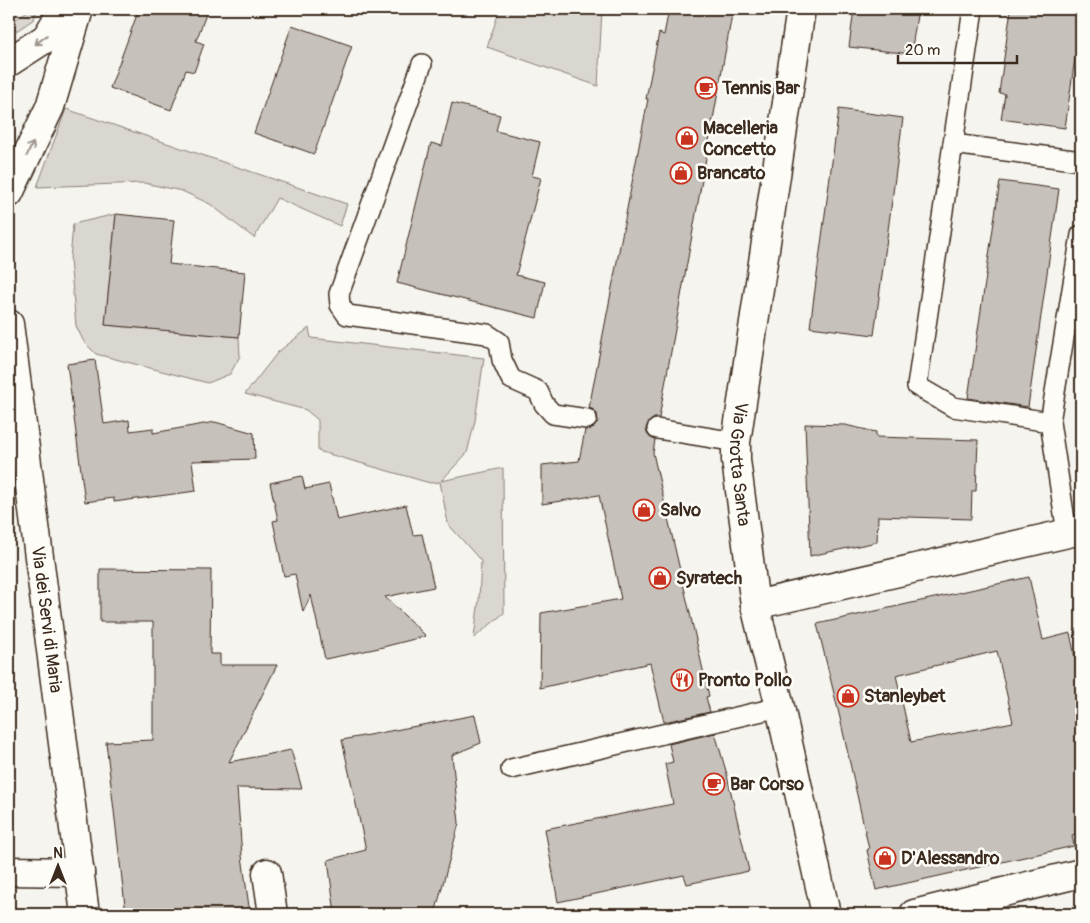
<svg xmlns="http://www.w3.org/2000/svg" width="1090" height="923" font-family="Pangolin,sans-serif">
<style>
.green{fill:#dad6d0;stroke:#8a8077}
.building{fill:#c7c1bb;stroke:#3b2a1e;fill-rule:evenodd}
.lines{fill:none;stroke-linecap:round;stroke-linejoin:round}
.service-casing{stroke:#3b2a1e;stroke-width:22}
.minor-casing{stroke:#3b2a1e;stroke-width:31}
.tertiary-casing{stroke:#3b2a1e;stroke-width:31}
.service{stroke:#fdfcf7;stroke-width:19}
.minor{stroke:#fdfcf7;stroke-width:28}
.tertiary{stroke:#fdfcf7;stroke-width:28}
.oneway{stroke:#9c938a}
.labels{text-anchor:middle;dominant-baseline:central;stroke-width:5;stroke-linejoin:round;paint-order:stroke}
.poi-label{font-size:18px;font-weight:bold;fill:#3b2a1e;stroke:#fdfcf7;text-anchor:start}
.street-label{font-size:18px;fill:#3b2a1e;stroke:#fdfcf7}
</style>
<rect width="100%" height="100%" fill="#f5f4ee"/>
<filter id="ink" filterUnits="userSpaceOnUse"><feTurbulence type="fractalNoise" baseFrequency=".02" numOctaves="2"/><feDisplacementMap in="SourceGraphic" scale="10" xChannelSelector="R" yChannelSelector="G"/><feConvolveMatrix kernelMatrix="1 2 1 2 8 2 1 2 1" color-interpolation-filters="sRGB"/></filter>
<g filter="url(#ink)">
<g class="green">
<path d="M28,9h9l-3,10 -25,17v-12l17,-12z"/>
<path d="M500,9h102l-4,77 -111,-39z"/>
<path d="M66,109l281,95 -7,22 -63,-28 -23,40 -44,-34 -28,-13 -38,-8 -107,4z"/>
<path d="M116,214l-11,111 134,12 1,19 -10,18 -22,9 -112,-29 -12,-12 -8,-16 -6,-66 3,-36z"/>
<path d="M309,328l2,10 173,20 -9,63 -8,32 -26,28 62,-13 1,145 -30,25 5,-39 2,-38 -33,-37 -8,-42 -10,1 -112,-32v-31l-12,-10 -61,-16 33,-42z"/>
</g>
<g class="building">
<path d="M139,9h69l-12,32 8,3 -10,28 -8,-2 -15,40 -61,-22z"/>
<path d="M669,9h64l-74,409h-5l-5,4 -3,6 1,5 3,4 5,3 -2,13 56,243 -3,1 4,15 -46,10 -14,-59 -110,25 1,-75 80,-14 -22,-104 -57,9v-39l37,-4 6,-31 7,-1 3,-3 3,-5 -1,-7 -3,-4 -5,-2 59,-309h-2l13,-66 5,2z"/>
<path d="M854,9h64l-7,45 -62,-7z"/>
<path d="M1011,9h70v7l-16,112 -64,-9 4,-25 -6,-1z"/>
<path d="M292,25l60,21 -38,108 -60,-21z"/>
<path d="M452,103l48,12 -4,16 44,11 -8,34 9,2 -25,97 29,7 -8,36 -140,-35 34,-140 11,3z"/>
<path d="M839,109l64,9 -29,217 -64,-8z"/>
<path d="M1000,181l59,8 -31,218 -60,-9z"/>
<path d="M116,214l58,6 -5,44 76,8 -6,65 -134,-12z"/>
<path d="M95,360l9,64 25,-4 1,11 23,-3v5l62,-11 39,11 1,26 -63,2 4,30 -82,11v-4l-29,4 -18,-138z"/>
<path d="M805,424l40,1 31,7v5l102,3 -2,51h-4l-1,28 -93,-3 -1,26 -67,14z"/>
<path d="M302,476l3,13 24,-5 8,36 69,-15 7,30 9,-1 12,53 -49,10 41,39 -47,12 -54,11 -14,-64 -8,17 -8,-38 -11,2 -11,-55 5,-1 -8,-37z"/>
<path d="M100,569l111,1 -1,84h10v11h57l-48,97 62,-12 11,39 -65,-1 5,68 8,58h-124l-20,-172 47,-2v-118h-53z"/>
<path d="M1029,577l14,63 27,-7 11,51v149l-9,2 2,11 -198,44 -9,-40 2,-1 -29,-131 -23,-94zM997,651l16,71 -102,20 -15,-67z"/>
<path d="M475,715l6,28 -29,12 7,68 -24,91h-100l-7,-54 38,-10 -24,-110z"/>
<path d="M715,733l11,38 23,100 -62,13 -3,-9 -126,27 -13,-73 128,-25 -8,-40 8,-2 -4,-18z"/>
</g>
<g class="lines">
<g class="service-casing">
<g id="service">
<path d="M973,9l-56,377 36,21 97,15"/>
<path d="M422,64l-83,230 1,11 7,10 140,19 12,8 3,18 9,19 27,12 6,13 9,10 34,5"/>
<path d="M953,144l128,17"/>
<path d="M657,429l79,13"/>
<path d="M1067,533l-17,-111 31,-187"/>
<path d="M511,769l269,-62"/>
</g>
</g>
<g class="minor-casing">
<g id="minor">
<path d="M9,62l37,-24 18,-29"/>
<path d="M9,193l41,-86 29,-98"/>
<path d="M755,605l326,-75"/>
<path d="M9,871l71,1"/>
<path d="M267,873l6,41"/>
<path d="M914,914l167,-41"/>
</g>
</g>
<g class="tertiary-casing">
<g id="tertiary">
<path id="s1" d="M801,9l-65,433v18l19,145 25,102 46,207"/>
<path id="s2" d="M9,324l76,590"/>
</g>
</g>
<use href="#service" class="service"/>
<use href="#minor" class="minor"/>
<use href="#tertiary" class="tertiary"/>
</g>
<defs><path id="oneway-shaft" d="M-6 0H5M1.5-3L5.5 0L1.5 3" fill="none" stroke-width="1.6" stroke-linecap="round" stroke-linejoin="round" transform="scale(1.25)"/></defs>
<g class="oneway">
<use href="#oneway-shaft" transform="translate(41 40) rotate(142)"/>
<use href="#oneway-shaft" transform="translate(30 149) rotate(-64)"/>
</g>
</g>
<defs>
<g id="cafe-ring" transform="scale(1.125)"><circle r="9.5" fill="#fdfcf7" stroke="#c8321e" stroke-width="1.5"/><path d="M-5.5-4.5H6V0H3Q3 3.5 0 3.5H-2.5Q-5.5 3.5-5.5 0ZM3-3.2v2h1.7v-2ZM-6 4.5H4V6H-6Z" fill="#c8321e"/></g>
<g id="shop-ring" transform="scale(1.125)"><circle r="9.5" fill="#fdfcf7" stroke="#c8321e" stroke-width="1.5"/><path d="M-5-2.5h2.3a2.7 3.5 0 0 1 5.4 0H5L5.5 6h-11ZM-1.5-2.5h3a1.5 2.3 0 0 0-3 0Z" fill="#c8321e"/></g>
<g id="restaurant-ring" transform="scale(1.125)"><circle r="9.5" fill="#fdfcf7" stroke="#c8321e" stroke-width="1.5"/><path d="M-5-6h1v4h1v-4h1v4h1v-4h1v5L-1.5 .5V6h-2V.5L-5-1ZM5-6V6H3V1.5H1.5Q1.5-4 5-6Z" fill="#c8321e"/></g>
</defs>
<g fill-rule="evenodd">
<use href="#cafe-ring" x="706" y="88"/>
<use href="#shop-ring" x="687" y="138"/>
<use href="#shop-ring" x="681" y="173"/>
<use href="#shop-ring" x="644" y="510"/>
<use href="#shop-ring" x="660" y="578"/>
<use href="#restaurant-ring" x="682" y="680"/>
<use href="#shop-ring" x="848" y="696"/>
<use href="#cafe-ring" x="714" y="784"/>
<use href="#shop-ring" x="885" y="858"/>
</g>
<g class="labels">
<g class="poi-label">
<text x="722" y="88">Tennis Bar</text>
<text x="703" y="128">Macelleria<tspan x="703" dy="21">Concetto</tspan></text>
<text x="697" y="173">Brancato</text>
<text x="660" y="510">Salvo</text>
<text x="676" y="578">Syratech</text>
<text x="698" y="680">Pronto Pollo</text>
<text x="864" y="696">Stanleybet</text>
<text x="730" y="784">Bar Corso</text>
<text x="901" y="858">D'Alessandro</text>
</g>
<g class="street-label">
<text stroke="none"><textPath href="#s1" startOffset="460">Via Grotta Santa</textPath></text>
<text stroke="none"><textPath href="#s2" startOffset="298">Via dei Servi di Maria</textPath></text>
</g>
</g>
<rect width="1090" height="923" fill="none" stroke="#fdfcf7" stroke-width="30"/>
<rect x="15" y="15" width="1060" height="893" fill="none" stroke="#3b2a1e" stroke-width="2" filter="url(#ink)"/>
<g transform="translate(58 866)" stroke="#fdfcf7" stroke-width="4" paint-order="stroke">
<path d="M0-4L9 19L0 12L-9 19Z" fill="#3b2a1e"/>
<text y="-8" font-size="14" font-weight="bold" text-anchor="middle" fill="#3b2a1e">N</text>
</g>
<path d="M898 55v8h119v-8" fill="none" stroke="#3b2a1e" stroke-width="2.5"/>
<text x="905" y="55" font-size="15" fill="#3b2a1e" stroke="#fdfcf7" stroke-width="4" paint-order="stroke">20 m</text>
</svg>
